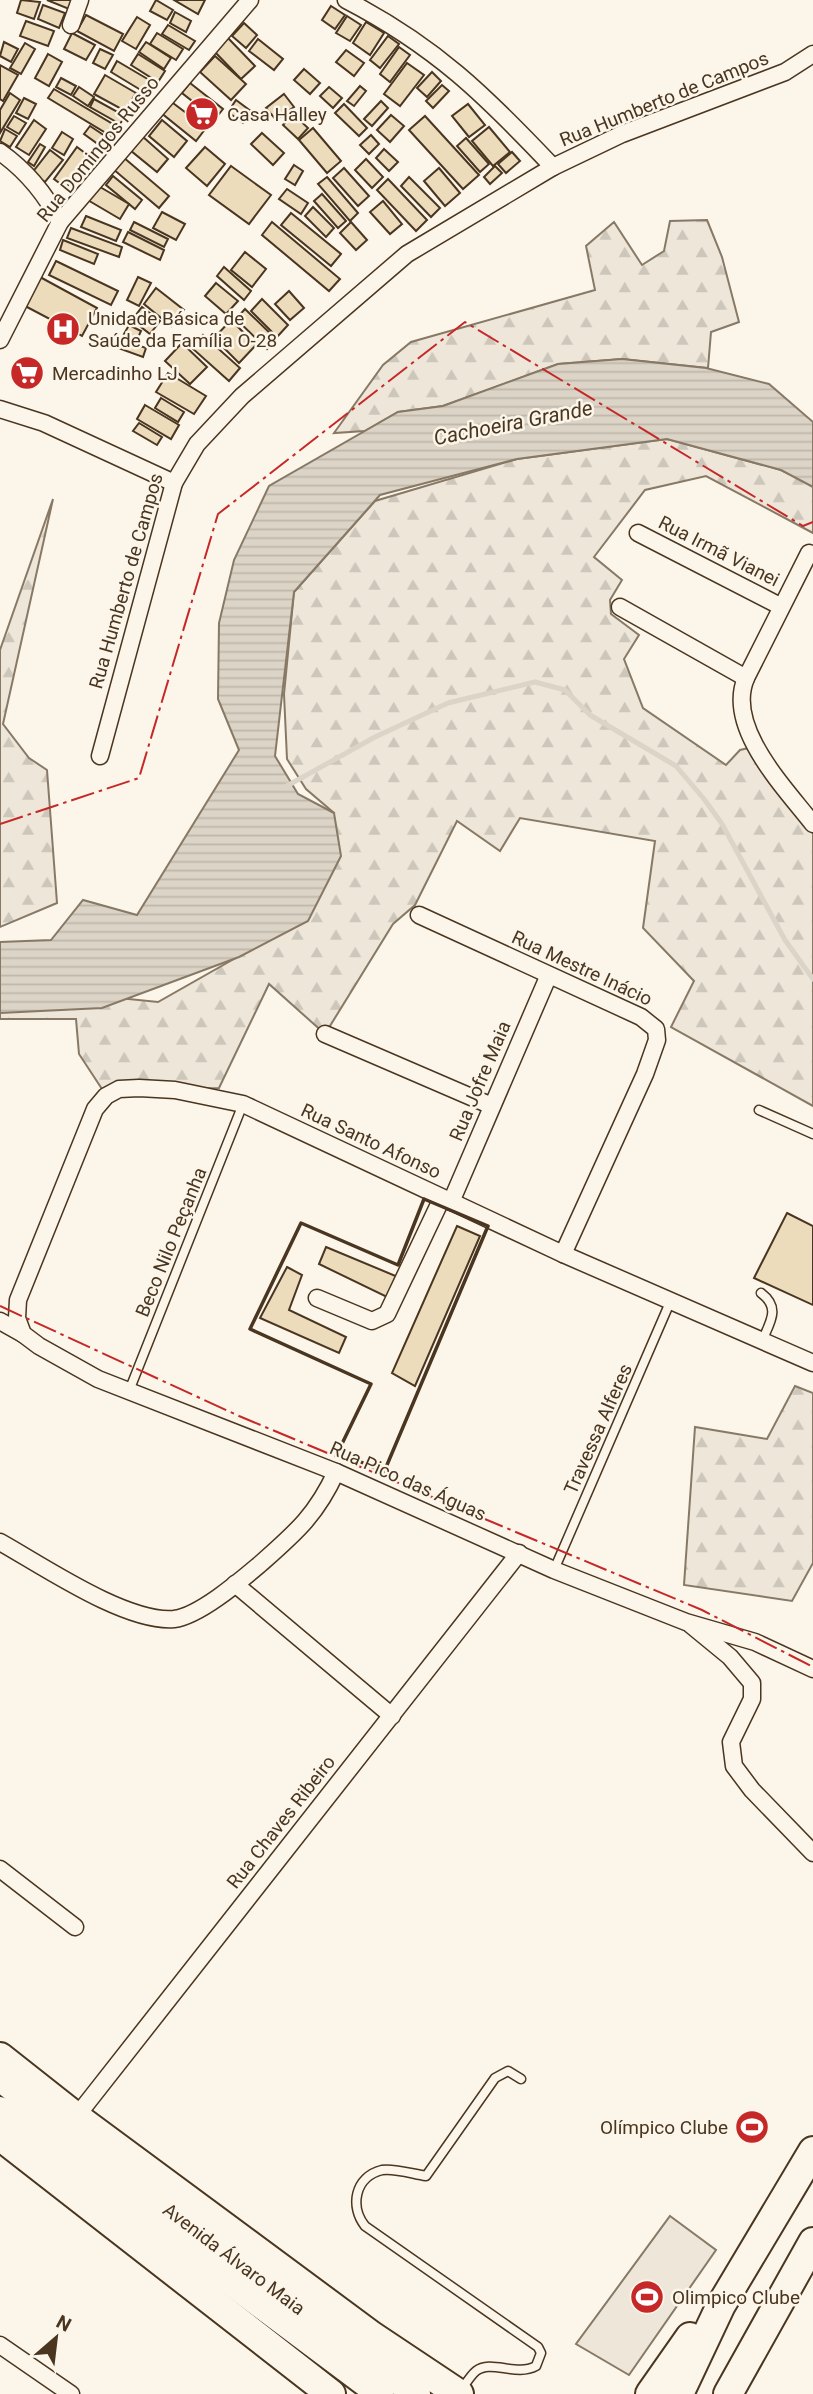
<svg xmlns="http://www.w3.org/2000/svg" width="813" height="2394" font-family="Roboto,sans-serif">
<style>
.forest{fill:url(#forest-firs);stroke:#887966;stroke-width:2}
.green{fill:#ede6d9;stroke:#887966;stroke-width:2}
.water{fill:url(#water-rules);stroke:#887966;stroke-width:2}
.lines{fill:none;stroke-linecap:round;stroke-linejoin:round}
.stream{stroke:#dcd4c6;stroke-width:5}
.building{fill:#ecdcbc;stroke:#4a3520;stroke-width:2}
.service-casing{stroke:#4a3520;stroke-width:11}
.minor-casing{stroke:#4a3520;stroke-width:19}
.primary-casing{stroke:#4a3520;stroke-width:30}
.trunk-casing{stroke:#4a3520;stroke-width:32}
.service{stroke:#fbf6e9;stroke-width:8}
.minor{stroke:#fbf6e9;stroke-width:16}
.primary{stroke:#fbf6e9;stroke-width:26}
.trunk{stroke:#fbf6e9;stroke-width:28}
.wall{stroke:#4a3520;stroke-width:3.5}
.power{stroke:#c62828;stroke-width:2;stroke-dasharray:24 5 3.5 5;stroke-linecap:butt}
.labels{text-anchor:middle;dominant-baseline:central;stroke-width:5;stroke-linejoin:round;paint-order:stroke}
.street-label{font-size:19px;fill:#4a3520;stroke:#fbf6e9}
.poi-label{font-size:19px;fill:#4a3520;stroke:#fbf6e9;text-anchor:start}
.water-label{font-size:21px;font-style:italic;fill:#4a3520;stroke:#fbf6e9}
</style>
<defs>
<pattern id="forest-firs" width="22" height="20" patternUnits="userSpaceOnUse" patternTransform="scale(1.75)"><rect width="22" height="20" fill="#ede6d9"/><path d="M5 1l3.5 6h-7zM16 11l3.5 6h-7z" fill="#cdc6ba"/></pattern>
<pattern id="water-rules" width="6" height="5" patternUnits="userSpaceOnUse" patternTransform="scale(1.75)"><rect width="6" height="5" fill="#dcd4c6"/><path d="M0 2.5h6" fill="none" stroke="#beb7aa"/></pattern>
</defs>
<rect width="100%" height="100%" fill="#fbf6e9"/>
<g class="forest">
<path d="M707,220l15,37 17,65 -28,10 -3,36 -86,-9 -64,5 -115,42 -45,6 -33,19 -31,2 49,-68 28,-23 184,-52 -9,-44 28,-24 28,43 22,-14 6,-30z"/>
<path d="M667,439l114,31 32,15v48l-107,-57 -61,14 -51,67 28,23 -12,20 1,14 28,21 -15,24 19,49 83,57 14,-15 17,-4 56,76v284l-142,-79 23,-46 -51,-53 12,-87 -135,-23 -20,33 -43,-30 -42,84 -22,19 -68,110 -56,-50 -50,104 -117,1 -23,-35 -3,-35h-76v-33l158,16 81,-46 95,-143 -28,-24 -19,-30 -3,-65 10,-102 81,-91 142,-42z"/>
<path d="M53,499l-50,225 26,34 18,12 10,133 -57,24v-277z"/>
<path d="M795,1386l18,7v170l-21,38 -108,-16 11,-158 72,12z"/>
</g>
<path class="green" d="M670,2216l46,34 -87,125 -53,-31z"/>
<path class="water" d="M622,359l84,9 63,16 44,38v65l-32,-17 -114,-31 -150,20 -137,36 -86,97 -19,164 23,38 36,19 7,43 -33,65 -69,36 -137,51 -102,5v-71l51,-2 32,-40 54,15 102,-165 -21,-51 1,-76 15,-63 35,-74 129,-74 45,-6 115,-42z"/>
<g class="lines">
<path class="stream" d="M285,787l90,-50 73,-34 87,-21 30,8 25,25 86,51 28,33 18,25 63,116 28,39"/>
</g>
<g class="building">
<path d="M21,0l19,2 -6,17 -17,-6z"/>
<path d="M47,0h25l-3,9z"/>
<path d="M156,0l17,10 -6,10 -17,-9z"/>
<path d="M174,0h31l-7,14z"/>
<path d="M43,5l22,8 -6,15 -21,-9z"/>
<path d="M331,6l14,9 -10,14 -13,-9z"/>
<path d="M175,12l16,9 -5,11 -16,-9z"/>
<path d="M86,15l37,19 -9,17 -37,-20z"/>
<path d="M347,16l14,9 -11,16 -14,-8z"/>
<path d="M137,17l13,8 -14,24 -14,-8z"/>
<path d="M26,21l28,10 -6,15 -28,-10z"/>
<path d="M366,22l18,11 -14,22 -17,-12z"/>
<path d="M244,23l13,12 -11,13 -14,-12z"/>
<path d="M168,25l27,16 -6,9 -27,-16z"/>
<path d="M72,33l23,12 -9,15 -22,-11z"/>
<path d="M157,33l26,16 -7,11 -26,-16z"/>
<path d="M388,36l11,8 -19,24 -10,-8z"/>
<path d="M227,37l28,29 -14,13 -28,-29z"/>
<path d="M258,39l25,20 -9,11 -25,-19z"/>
<path d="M4,42l14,7 -7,13 -11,-6z"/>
<path d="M146,42l25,16 -7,11 -25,-17z"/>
<path d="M25,43l10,6 -14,25 -11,-6z"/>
<path d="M399,47l11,8 -20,27 -10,-8z"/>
<path d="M100,49l13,6 -8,14 -12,-6z"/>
<path d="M346,50l18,13 -10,13 -18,-14z"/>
<path d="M48,54l14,8 -13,24 -14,-8z"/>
<path d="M138,54l27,17 -7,11 -27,-17z"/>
<path d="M215,56l31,28 -15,16 -31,-28z"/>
<path d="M117,61l39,23 -7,11 -38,-23z"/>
<path d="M407,63l17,12 -24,31 -16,-12z"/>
<path d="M0,65l18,10 -15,26 -3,-2z"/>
<path d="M304,69l16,14 -10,11 -16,-14z"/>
<path d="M432,72l9,9 -14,16 -10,-9z"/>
<path d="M105,75l31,18 -11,18 -31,-17z"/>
<path d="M61,78l15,8 -5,9 -15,-8z"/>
<path d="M190,83l33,26 -8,10 -33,-26z"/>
<path d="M442,85l7,6 -16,17 -7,-7z"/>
<path d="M360,86l6,5 -12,15 -7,-5z"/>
<path d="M79,87l15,10 -6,9 -15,-10z"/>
<path d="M329,87l13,11 -9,10 -13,-12z"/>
<path d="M54,89l62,37 -5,10 -63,-38z"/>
<path d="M10,93l10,7 -20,33v-23z"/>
<path d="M284,94l10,13 -18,13 -10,-12z"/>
<path d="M24,98l12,6 -8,15 -12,-6z"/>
<path d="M94,99l31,17 -5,8 -30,-17z"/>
<path d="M169,100l37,28 -10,13 -36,-29z"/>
<path d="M236,100l16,12 -9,11 -15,-11z"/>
<path d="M381,101l7,7 -16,18 -8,-7z"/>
<path d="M344,104l23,24 -8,8 -24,-23z"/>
<path d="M468,104l17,21 -16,12 -17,-21z"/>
<path d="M293,114l15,14 -10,11 -15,-14z"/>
<path d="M391,115l13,11 -14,16 -13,-12z"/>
<path d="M14,116l12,7 -7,11 -12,-7z"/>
<path d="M425,116l54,59 -16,14 -54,-59z"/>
<path d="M34,120l12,9 -17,26 -13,-8z"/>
<path d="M162,120l25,21 -13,16 -25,-21z"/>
<path d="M90,126l18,12 -6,9 -18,-13z"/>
<path d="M489,127l21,25 -17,14 -21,-25z"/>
<path d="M313,128l28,33 -14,12 -28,-33z"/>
<path d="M5,129l12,7 -7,11 -10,-6z"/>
<path d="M62,132l11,7 -9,16 -12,-7z"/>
<path d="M262,133l22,20 -11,12 -22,-21z"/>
<path d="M371,135l8,9 -10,10 -9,-9z"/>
<path d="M142,136l26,23 -11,13 -27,-22z"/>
<path d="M466,138l23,26 -9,8 -23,-26z"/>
<path d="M40,144l5,3 -11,19 -6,-4z"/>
<path d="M77,147l12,9 -23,32 -12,-9z"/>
<path d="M205,147l20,17 -18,22 -21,-18z"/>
<path d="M384,149l14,13 -9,9 -13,-13z"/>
<path d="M50,150l13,10 -18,22 -13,-9z"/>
<path d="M512,152l8,9 -14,12 -8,-9z"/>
<path d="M123,157l46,39 -10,12 -46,-39z"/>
<path d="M366,159l17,18 -11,11 -17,-18z"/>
<path d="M294,165l9,6 -8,14 -10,-6z"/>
<path d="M231,166l40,29 -22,29 -40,-29z"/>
<path d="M495,166l7,7 -12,11 -6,-7z"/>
<path d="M344,168l25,28 -11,10 -25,-28z"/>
<path d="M439,168l21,25 -15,13 -21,-25z"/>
<path d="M113,176l29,24 -7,9 -29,-24z"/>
<path d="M327,177l31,36 -8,8 -32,-37z"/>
<path d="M409,177l31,31 -9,9 -30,-31z"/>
<path d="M388,179l39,41 -11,11 -39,-41z"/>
<path d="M95,184l34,20 -9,15 -34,-20z"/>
<path d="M287,189l21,14 -7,11 -22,-15z"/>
<path d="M322,194l24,27 -8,7 -24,-27z"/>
<path d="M383,201l19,23 -12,10 -20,-22z"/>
<path d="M313,207l21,21 -8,9 -21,-21z"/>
<path d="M162,212l23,12 -9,16 -23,-12z"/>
<path d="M291,213l50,41 -10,12 -50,-41z"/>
<path d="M86,216l35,14 -5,11 -35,-14z"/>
<path d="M134,222l34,17 -4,8 -34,-17z"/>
<path d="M272,222l68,57 -11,12 -67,-56z"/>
<path d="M351,222l16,18 -11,10 -16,-17z"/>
<path d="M71,228l51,19 -3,10 -52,-19z"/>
<path d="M128,232l36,18 -4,10 -37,-18z"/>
<path d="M63,240l35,14 -4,10 -34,-14z"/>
<path d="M245,252l21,17 -14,18 -21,-17z"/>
<path d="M56,261l62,30 -7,14 -62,-30z"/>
<path d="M224,267l27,24 -7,9 -27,-24z"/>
<path d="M40,277l57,31 -15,28 -57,-30z"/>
<path d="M138,277l13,6 -12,23 -12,-6z"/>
<path d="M216,283l22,18 -12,13 -21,-18z"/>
<path d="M156,288l28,22 -13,16 -27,-22z"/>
<path d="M289,291l15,17 -14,12 -15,-16z"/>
<path d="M262,299l26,26 -11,12 -26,-26z"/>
<path d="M142,307l18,14 -10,13 -18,-14z"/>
<path d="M245,309l31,30 -9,10 -31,-30z"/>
<path d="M231,320l25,25 -17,18 -25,-25z"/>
<path d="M129,325l12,6 -4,9 -13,-6z"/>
<path d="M203,335l37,33 -11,13 -37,-33z"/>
<path d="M121,339l25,9 -3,9 -25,-9z"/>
<path d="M182,343l25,24 -17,17 -25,-23z"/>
<path d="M168,373l38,23 -12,18 -38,-22z"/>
<path d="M161,398l23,14 -6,10 -23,-14z"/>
<path d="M145,405l34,20 -8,14 -34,-20z"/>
<path d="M139,423l23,14 -5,8 -24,-14z"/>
<path d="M787,1213l26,13v79l-59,-27z"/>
<path d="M457,1226l23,10 -65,150 -23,-13z"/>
<path d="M326,1247l72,30 -11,20 -68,-33z"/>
<path d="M287,1267l15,8 -13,35 57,27 -7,16 -79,-35z"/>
</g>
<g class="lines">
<g class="service-casing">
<g id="service">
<path d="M759,1110l54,24"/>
<path d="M761,1293c20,15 9,29 1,48"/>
<path d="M129,1391l114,-287"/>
<path d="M554,1570l117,-270"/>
<path d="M462,2389c4,-6 9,-14 14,-18 15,-12 40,6 60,-5l5,-13 -3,-6 -173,-121c-15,-19 -11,-49 17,-56 12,-2 31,4 44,6l69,-98 13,-7 13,8"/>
</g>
</g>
<g class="minor-casing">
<g id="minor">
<path d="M346,0c89,46 139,95 207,167"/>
<path d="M71,25l9,-25"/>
<path d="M0,152c27,19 45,41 60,70"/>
<path d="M0,340l60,-118 190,-222"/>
<path d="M0,409l44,14 130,60"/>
<path d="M638,533l142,73"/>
<path d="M809,553l-63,125c-21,49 39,110 67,146"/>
<path d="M620,607l126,71"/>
<path d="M100,756l74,-273 23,-39 45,-48 165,-142 146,-87 69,-33 163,-62 28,-18"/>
<path d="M419,915l222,102 15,12 1,11 -12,34 -82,180"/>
<path d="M325,1034l167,72"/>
<path d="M451,1202l97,-225"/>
<path d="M317,1298l55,23 15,-7 55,-116"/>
<path d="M0,1321l23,13"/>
<path d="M813,1363l-250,-109 -320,-150 -68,-14 -36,-2 -20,1 -13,7 -11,13 -77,191 -1,18 6,16 16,12 59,33 238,93 218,98 132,52 69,20 58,27"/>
<path d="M0,1542c43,24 126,81 174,77 25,-3 66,-38 85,-54 35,-31 57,-49 77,-93"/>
<path d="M235,1584l157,132"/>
<path d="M691,1625l39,32 22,26v16l-21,43 3,24 18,24 61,63"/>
<path d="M0,1869l75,58"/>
<path d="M76,2117l443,-564"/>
<path d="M0,2345l71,49"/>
</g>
</g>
<g class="primary-casing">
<g id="primary">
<path d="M0,2078l373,286 44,30"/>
<path d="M0,2110l380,284"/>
</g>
</g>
<g class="trunk-casing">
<g id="trunk">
<path d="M0,2057l76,60 296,219 87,58"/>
<path d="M0,2136l331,258"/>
<path d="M650,2394l40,-57"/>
<path d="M679,2394l42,-89 92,-154"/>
<path d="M728,2394l85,-152"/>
</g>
</g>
<use href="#service" class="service"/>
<use href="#minor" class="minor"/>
<use href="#primary" class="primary"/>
<use href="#trunk" class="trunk"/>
<path class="wall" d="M424,1199l64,27 -104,246 -46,-20 33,-68 -121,-55 51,-106 97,42z"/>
<g class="power">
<path d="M0,824l139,-46 79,-264 247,-192 338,204 10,-4"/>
<path d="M0,1306l239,110 463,194 111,57"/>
</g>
</g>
<defs>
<g id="supermarket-disc" transform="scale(1.75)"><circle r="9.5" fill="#c62828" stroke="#fbf6e9"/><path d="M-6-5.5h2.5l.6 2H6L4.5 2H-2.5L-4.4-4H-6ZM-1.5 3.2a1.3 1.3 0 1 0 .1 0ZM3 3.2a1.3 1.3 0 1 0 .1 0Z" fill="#fff"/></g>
<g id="hospital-disc" transform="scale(1.75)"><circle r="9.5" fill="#c62828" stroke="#fbf6e9"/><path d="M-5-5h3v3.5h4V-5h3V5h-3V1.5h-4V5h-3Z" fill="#fff"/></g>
<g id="stadium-disc" transform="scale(1.75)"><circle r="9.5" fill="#c62828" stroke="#fbf6e9"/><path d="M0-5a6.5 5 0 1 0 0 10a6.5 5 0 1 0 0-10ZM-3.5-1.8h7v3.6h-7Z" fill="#fff"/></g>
</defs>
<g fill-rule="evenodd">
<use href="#supermarket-disc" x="202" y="114"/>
<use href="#hospital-disc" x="63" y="329"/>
<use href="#supermarket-disc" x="27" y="373"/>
<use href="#stadium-disc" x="752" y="2127"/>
<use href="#stadium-disc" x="647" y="2297"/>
</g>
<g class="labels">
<g class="street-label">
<text transform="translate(664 99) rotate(-22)">Rua Humberto de Campos</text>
<text transform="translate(98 149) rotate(-51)">Rua Domingos Russo</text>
<text transform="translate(719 551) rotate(27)">Rua Irmã Vianei</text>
<text transform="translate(126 581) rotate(-74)">Rua Humberto de Campos</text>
<text transform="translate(582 968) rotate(25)">Rua Mestre Inácio</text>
<text transform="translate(480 1081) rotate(-67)">Rua Jofre Maia</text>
<text transform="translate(371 1141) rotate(25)">Rua Santo Afonso</text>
<text transform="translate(171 1242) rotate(-68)">Beco Nilo Peçanha</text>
<text transform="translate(598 1429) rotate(-66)">Travessa Alferes</text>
<text transform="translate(408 1481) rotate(24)">Rua Pico das Águas</text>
<text transform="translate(281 1822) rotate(-52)">Rua Chaves Ribeiro</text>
<text transform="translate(234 2259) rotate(37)">Avenida Álvaro Maia</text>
</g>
<g class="poi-label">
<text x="227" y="114">Casa Halley</text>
<text x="88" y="318">Unidade Básica de<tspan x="88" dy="22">Saúde da Família O-28</tspan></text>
<text x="52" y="373">Mercadinho LJ</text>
<text x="728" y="2127" text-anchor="end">Olímpico Clube</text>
<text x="672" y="2297">Olimpico Clube</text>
</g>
<g class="water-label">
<text transform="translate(513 423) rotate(-11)">Cachoeira Grande</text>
</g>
</g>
<g transform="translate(56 2338) rotate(28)" stroke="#fbf6e9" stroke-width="5" paint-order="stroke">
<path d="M0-5L12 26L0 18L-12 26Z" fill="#4a3520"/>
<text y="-10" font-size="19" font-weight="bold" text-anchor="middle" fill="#4a3520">N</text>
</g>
</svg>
